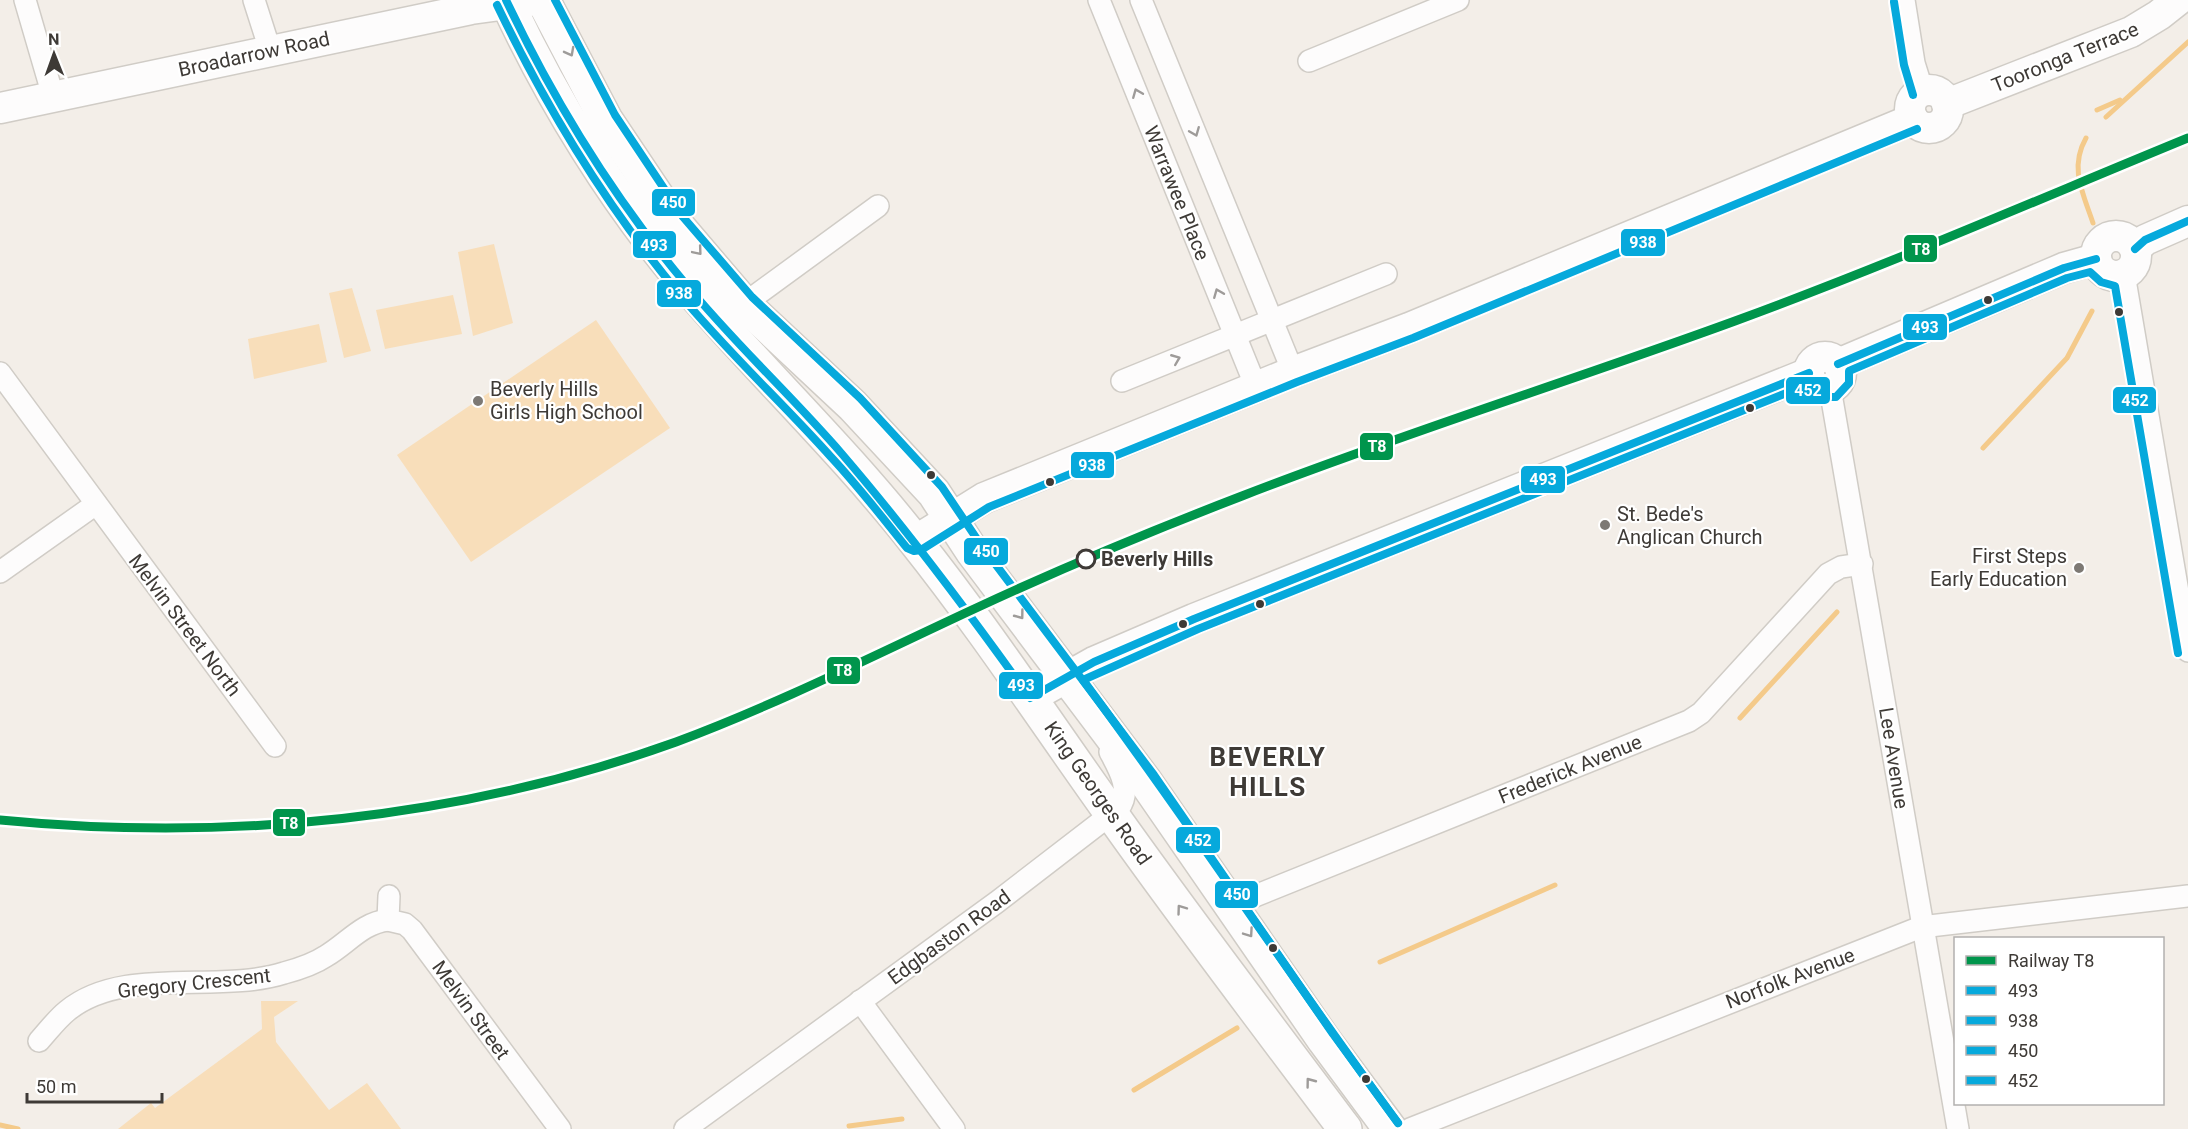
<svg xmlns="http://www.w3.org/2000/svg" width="2188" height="1129" font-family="Roboto,sans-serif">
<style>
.green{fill:#f8deba}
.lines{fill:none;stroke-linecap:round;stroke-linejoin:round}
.stream{stroke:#f4ca8a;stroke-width:5}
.street-casing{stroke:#d0ccc6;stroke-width:24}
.secondary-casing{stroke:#d0ccc6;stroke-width:33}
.highway-casing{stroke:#d0ccc6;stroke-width:36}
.street{stroke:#fdfcfc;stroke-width:21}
.secondary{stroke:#fdfcfc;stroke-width:30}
.highway{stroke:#fdfcfc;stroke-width:33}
.bus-1-casing{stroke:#fff;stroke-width:12}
.bus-2-casing{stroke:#fff;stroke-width:12}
.bus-3-casing{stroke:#fff;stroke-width:12}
.bus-4-casing{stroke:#fff;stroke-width:12}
.bus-1{stroke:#06a9dc;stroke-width:8}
.bus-2{stroke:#06a9dc;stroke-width:8}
.bus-3{stroke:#06a9dc;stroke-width:8}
.bus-4{stroke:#06a9dc;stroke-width:8}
.rail-1-casing{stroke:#fff;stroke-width:14}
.rail-1{stroke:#00954c;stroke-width:9}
.oneway{stroke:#9e9b99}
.bus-dot{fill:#3e3a36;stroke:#fff;stroke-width:2}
.poi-dot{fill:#7d7974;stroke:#fff;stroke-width:2}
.stop-dot{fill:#fff;stroke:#3e3a36;stroke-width:3}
.labels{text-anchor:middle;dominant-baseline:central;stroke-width:4.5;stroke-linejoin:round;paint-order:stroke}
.street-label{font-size:20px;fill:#3e3a36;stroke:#fff}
.poi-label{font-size:20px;fill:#3e3a36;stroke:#fff;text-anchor:start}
.stop-label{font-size:20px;font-weight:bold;fill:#3e3a36;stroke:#fff;text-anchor:start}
.district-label{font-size:26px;font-weight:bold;letter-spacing:1.5px;fill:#3e3a36;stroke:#fff}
.line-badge{stroke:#fff;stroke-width:2}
.badge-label{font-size:16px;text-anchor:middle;font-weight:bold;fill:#fff}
</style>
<rect width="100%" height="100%" fill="#f3eee8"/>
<g class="green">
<path d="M494,244l19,79 -40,13 -15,-84z"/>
<path d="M352,288l19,63 -27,7 -15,-65z"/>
<path d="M453,295l9,39 -77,15 -9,-39z"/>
<path d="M596,320l74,108 -199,134 -74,-107z"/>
<path d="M319,324l8,38 -73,17 -6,-40z"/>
<path d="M261,1001h37l-24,16 2,25 53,68 38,-27 34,46h-283l33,-26 4,5 107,-79z"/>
</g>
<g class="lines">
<g class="stream">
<path d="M2097,110l23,-10"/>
<path d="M2106,117l82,-75"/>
<path d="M2086,138c-17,30 -3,55 7,85"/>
<path d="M1983,448l84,-90 25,-47"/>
<path d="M1740,718l97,-106"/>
<path d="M1380,962l175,-77"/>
<path d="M1134,1090l103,-62"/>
<path d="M0,1125l18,4"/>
<path d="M849,1126l53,-7"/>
</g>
<g class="street-casing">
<g id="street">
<path d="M25,0l28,96"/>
<path d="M254,0l16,50"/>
<path d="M1099,0l157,387"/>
<path d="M1141,0l152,372"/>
<path d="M1904,0l10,63 9,29"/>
<path d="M1309,61l149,-61"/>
<path d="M2124,274l64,377"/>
<path d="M744,304l134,-98"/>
<path d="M0,373l275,373"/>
<path d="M1122,381l264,-107"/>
<path d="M1830,388l128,741"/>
<path d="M0,572l96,-68"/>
<path d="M389,896l-1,24 17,4 7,6 148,199"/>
<path d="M1230,906l459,-185 12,-8 127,-139 13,-7 21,-3"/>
<path d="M860,1001l94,128"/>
<path d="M39,1041c9,-10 18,-22 28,-30 56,-46 151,-17 217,-38 15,-4 30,-9 42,-17 22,-13 36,-33 62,-36"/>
<path d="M685,1129l312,-227 122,-94c13,-18 0,-39 -9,-56"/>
<path d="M1410,1129l511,-202 267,-31"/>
</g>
</g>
<g class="secondary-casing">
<g id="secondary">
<circle cx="1929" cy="109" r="19"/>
<path d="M1947,104l184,-72 28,-17 19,-15"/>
<path d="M0,108l471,-99 59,-8"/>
<circle cx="2116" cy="256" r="20"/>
<path d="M2135,249l10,-9 43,-19"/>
<circle cx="1825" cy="373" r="16"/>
<path d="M1838,364l226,-96 32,-9"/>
<path d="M915,541l69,-43 309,-126 116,-44 504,-209"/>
<path d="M1030,698l64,-36 100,-43 615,-246"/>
</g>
</g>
<g class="highway-casing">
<g id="highway">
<path d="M506,0c46,99 110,204 182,287 74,86 156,164 226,253 71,89 133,184 199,276 75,106 154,209 232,313"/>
<path d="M543,0l63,120 69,103 69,81 109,102 81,87 38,58 173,230 179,259 66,89"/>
</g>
</g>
<use href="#street" class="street"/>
<use href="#secondary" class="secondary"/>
<use href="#highway" class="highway"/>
<g class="bus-1-casing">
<g id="bus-1">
<path d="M506,0c48,101 107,197 179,283 49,60 106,112 157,171 67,78 128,160 188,244l64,-36 100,-43 615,-246"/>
<path d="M2135,249l10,-9 43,-19"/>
<path d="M1838,364l226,-96 32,-9"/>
</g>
</g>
<g class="bus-2-casing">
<g id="bus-2">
<path d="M1894,2l10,63 9,30"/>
<path d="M497,5c49,102 108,199 180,286 48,59 104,110 154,166 27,29 51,60 76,91l7,3 7,-1 68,-43 308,-125 116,-44 504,-209"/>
</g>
</g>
<g class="bus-3-casing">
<path id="bus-3" d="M555,0l60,115 68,102 69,80 108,101 82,89 39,58 173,230 179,259 65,89"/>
</g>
<g class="bus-4-casing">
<path id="bus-4" d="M1398,1123c-108,-146 -207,-298 -315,-443l115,-51 606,-243 10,11h22l13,-14v-12l218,-93 23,-6 11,10 14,4 63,367"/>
</g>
<use href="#bus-1" class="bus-1"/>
<use href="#bus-2" class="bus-2"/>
<use href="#bus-3" class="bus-3"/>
<use href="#bus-4" class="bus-4"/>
<g class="rail-1-casing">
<path id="rail-1" d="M0,820c227,22 460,0 676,-78 102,-38 199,-87 298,-133 88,-41 177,-78 268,-113 162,-63 329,-115 493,-175 153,-56 302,-121 453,-183"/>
</g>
<use href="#rail-1" class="rail-1"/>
</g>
<defs><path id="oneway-chevron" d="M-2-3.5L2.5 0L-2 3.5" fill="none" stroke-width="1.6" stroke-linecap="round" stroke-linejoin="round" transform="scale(1.5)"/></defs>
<g class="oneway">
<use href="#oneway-chevron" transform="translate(570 52) rotate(62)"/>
<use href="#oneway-chevron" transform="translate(1137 93) rotate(-112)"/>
<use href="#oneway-chevron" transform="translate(1195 132) rotate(68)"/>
<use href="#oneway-chevron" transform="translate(698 251) rotate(50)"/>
<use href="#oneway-chevron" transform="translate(1218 293) rotate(-112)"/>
<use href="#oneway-chevron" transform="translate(1176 359) rotate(-22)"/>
<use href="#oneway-chevron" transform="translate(1020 615) rotate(53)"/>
<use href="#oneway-chevron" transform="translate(1181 909) rotate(-126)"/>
<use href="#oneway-chevron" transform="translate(1249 933) rotate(55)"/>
<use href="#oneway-chevron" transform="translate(1310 1082) rotate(-127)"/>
</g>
<g class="bus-dot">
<circle cx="1988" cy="300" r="5"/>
<circle cx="2119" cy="312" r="5"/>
<circle cx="1750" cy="408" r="5"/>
<circle cx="931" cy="475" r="5"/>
<circle cx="1050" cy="482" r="5"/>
<circle cx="1260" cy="604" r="5"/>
<circle cx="1183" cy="624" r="5"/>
<circle cx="1273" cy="948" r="5"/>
<circle cx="1366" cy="1079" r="5"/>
</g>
<g class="poi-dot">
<circle cx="478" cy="401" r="6"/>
<circle cx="1605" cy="525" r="6"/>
<circle cx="2079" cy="568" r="6"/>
</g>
<circle class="stop-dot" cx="1086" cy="559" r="9"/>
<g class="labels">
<g class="street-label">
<text transform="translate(254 54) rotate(-12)">Broadarrow Road</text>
<text transform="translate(2065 57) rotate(-22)">Tooronga Terrace</text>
<text transform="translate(1177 193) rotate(68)">Warrawee Place</text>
<text transform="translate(185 625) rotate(53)">Melvin Street North</text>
<text transform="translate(1894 758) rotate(81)">Lee Avenue</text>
<text transform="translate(1570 769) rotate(-22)">Frederick Avenue</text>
<text transform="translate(1098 793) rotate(55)">King Georges Road</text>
<text transform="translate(949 937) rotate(-36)">Edgbaston Road</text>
<text transform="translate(1790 978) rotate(-21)">Norfolk Avenue</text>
<text transform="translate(194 983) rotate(-6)">Gregory Crescent</text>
<text transform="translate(471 1010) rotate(54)">Melvin Street</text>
</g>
<g class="poi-label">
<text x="490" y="389">Beverly Hills<tspan x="490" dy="23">Girls High School</tspan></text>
<text x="1617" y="514">St. Bede's<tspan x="1617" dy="23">Anglican Church</tspan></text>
<text x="2067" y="556" text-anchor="end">First Steps<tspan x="2067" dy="23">Early Education</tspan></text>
</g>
<g class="stop-label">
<text x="1101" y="559">Beverly Hills</text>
</g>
<g class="district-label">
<text x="1268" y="757">BEVERLY<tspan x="1268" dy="30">HILLS</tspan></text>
</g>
</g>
<g class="line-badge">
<rect x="651" y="188" width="45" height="29" rx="6" fill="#06a9dc"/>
<rect x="1620" y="228" width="46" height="29" rx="6" fill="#06a9dc"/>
<rect x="632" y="230" width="45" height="29" rx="6" fill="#06a9dc"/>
<rect x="1903" y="234" width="35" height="29" rx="6" fill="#00954c"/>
<rect x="656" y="279" width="46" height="29" rx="6" fill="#06a9dc"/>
<rect x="1902" y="313" width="46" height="28" rx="6" fill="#06a9dc"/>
<rect x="1785" y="376" width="46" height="29" rx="6" fill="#06a9dc"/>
<rect x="2112" y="386" width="45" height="28" rx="6" fill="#06a9dc"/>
<rect x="1359" y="432" width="35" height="29" rx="6" fill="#00954c"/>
<rect x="1070" y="451" width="45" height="28" rx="6" fill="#06a9dc"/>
<rect x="1520" y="465" width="46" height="29" rx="6" fill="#06a9dc"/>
<rect x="963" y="537" width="46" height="29" rx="6" fill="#06a9dc"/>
<rect x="826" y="656" width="35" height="29" rx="6" fill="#00954c"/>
<rect x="998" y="671" width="46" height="29" rx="6" fill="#06a9dc"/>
<rect x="272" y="808" width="34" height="29" rx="6" fill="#00954c"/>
<rect x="1175" y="826" width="46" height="28" rx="6" fill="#06a9dc"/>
<rect x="1214" y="880" width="45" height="29" rx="6" fill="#06a9dc"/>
</g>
<g class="badge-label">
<text x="673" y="208">450</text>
<text x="1643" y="248">938</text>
<text x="654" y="251">493</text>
<text x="1921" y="255">T8</text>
<text x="679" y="299">938</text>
<text x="1925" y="333">493</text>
<text x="1808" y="396">452</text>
<text x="2135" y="406">452</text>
<text x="1377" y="452">T8</text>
<text x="1092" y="471">938</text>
<text x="1543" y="485">493</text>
<text x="986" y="557">450</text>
<text x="843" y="676">T8</text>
<text x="1021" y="691">493</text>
<text x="289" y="829">T8</text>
<text x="1198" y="846">452</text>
<text x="1237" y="900">450</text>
</g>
<rect x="1954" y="937" width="210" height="168" fill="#ffffff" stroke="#b2b0af" stroke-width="1.5"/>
<rect x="1966" y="956" width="30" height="9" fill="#00954c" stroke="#b2b0af" stroke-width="1.5"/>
<text x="2008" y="967" font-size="18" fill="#3e3a36">Railway T8</text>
<rect x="1966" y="986" width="30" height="9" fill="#06a9dc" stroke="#b2b0af" stroke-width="1.5"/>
<text x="2008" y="997" font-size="18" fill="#3e3a36">493</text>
<rect x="1966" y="1016" width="30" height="9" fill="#06a9dc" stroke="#b2b0af" stroke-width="1.5"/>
<text x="2008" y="1027" font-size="18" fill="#3e3a36">938</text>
<rect x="1966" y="1046" width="30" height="9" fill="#06a9dc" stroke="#b2b0af" stroke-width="1.5"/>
<text x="2008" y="1057" font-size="18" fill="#3e3a36">450</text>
<rect x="1966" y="1076" width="30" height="9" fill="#06a9dc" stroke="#b2b0af" stroke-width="1.5"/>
<text x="2008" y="1087" font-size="18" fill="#3e3a36">452</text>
<g transform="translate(54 54) rotate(359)" stroke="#ffffff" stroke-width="4.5" paint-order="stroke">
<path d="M0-4.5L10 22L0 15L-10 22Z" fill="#3e3a36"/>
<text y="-9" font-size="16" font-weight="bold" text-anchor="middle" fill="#3e3a36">N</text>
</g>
<path d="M27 1093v9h135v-9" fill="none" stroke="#3e3a36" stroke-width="3"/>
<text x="36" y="1093" font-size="18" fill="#3e3a36" stroke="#ffffff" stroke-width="4.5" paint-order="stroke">50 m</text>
</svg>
